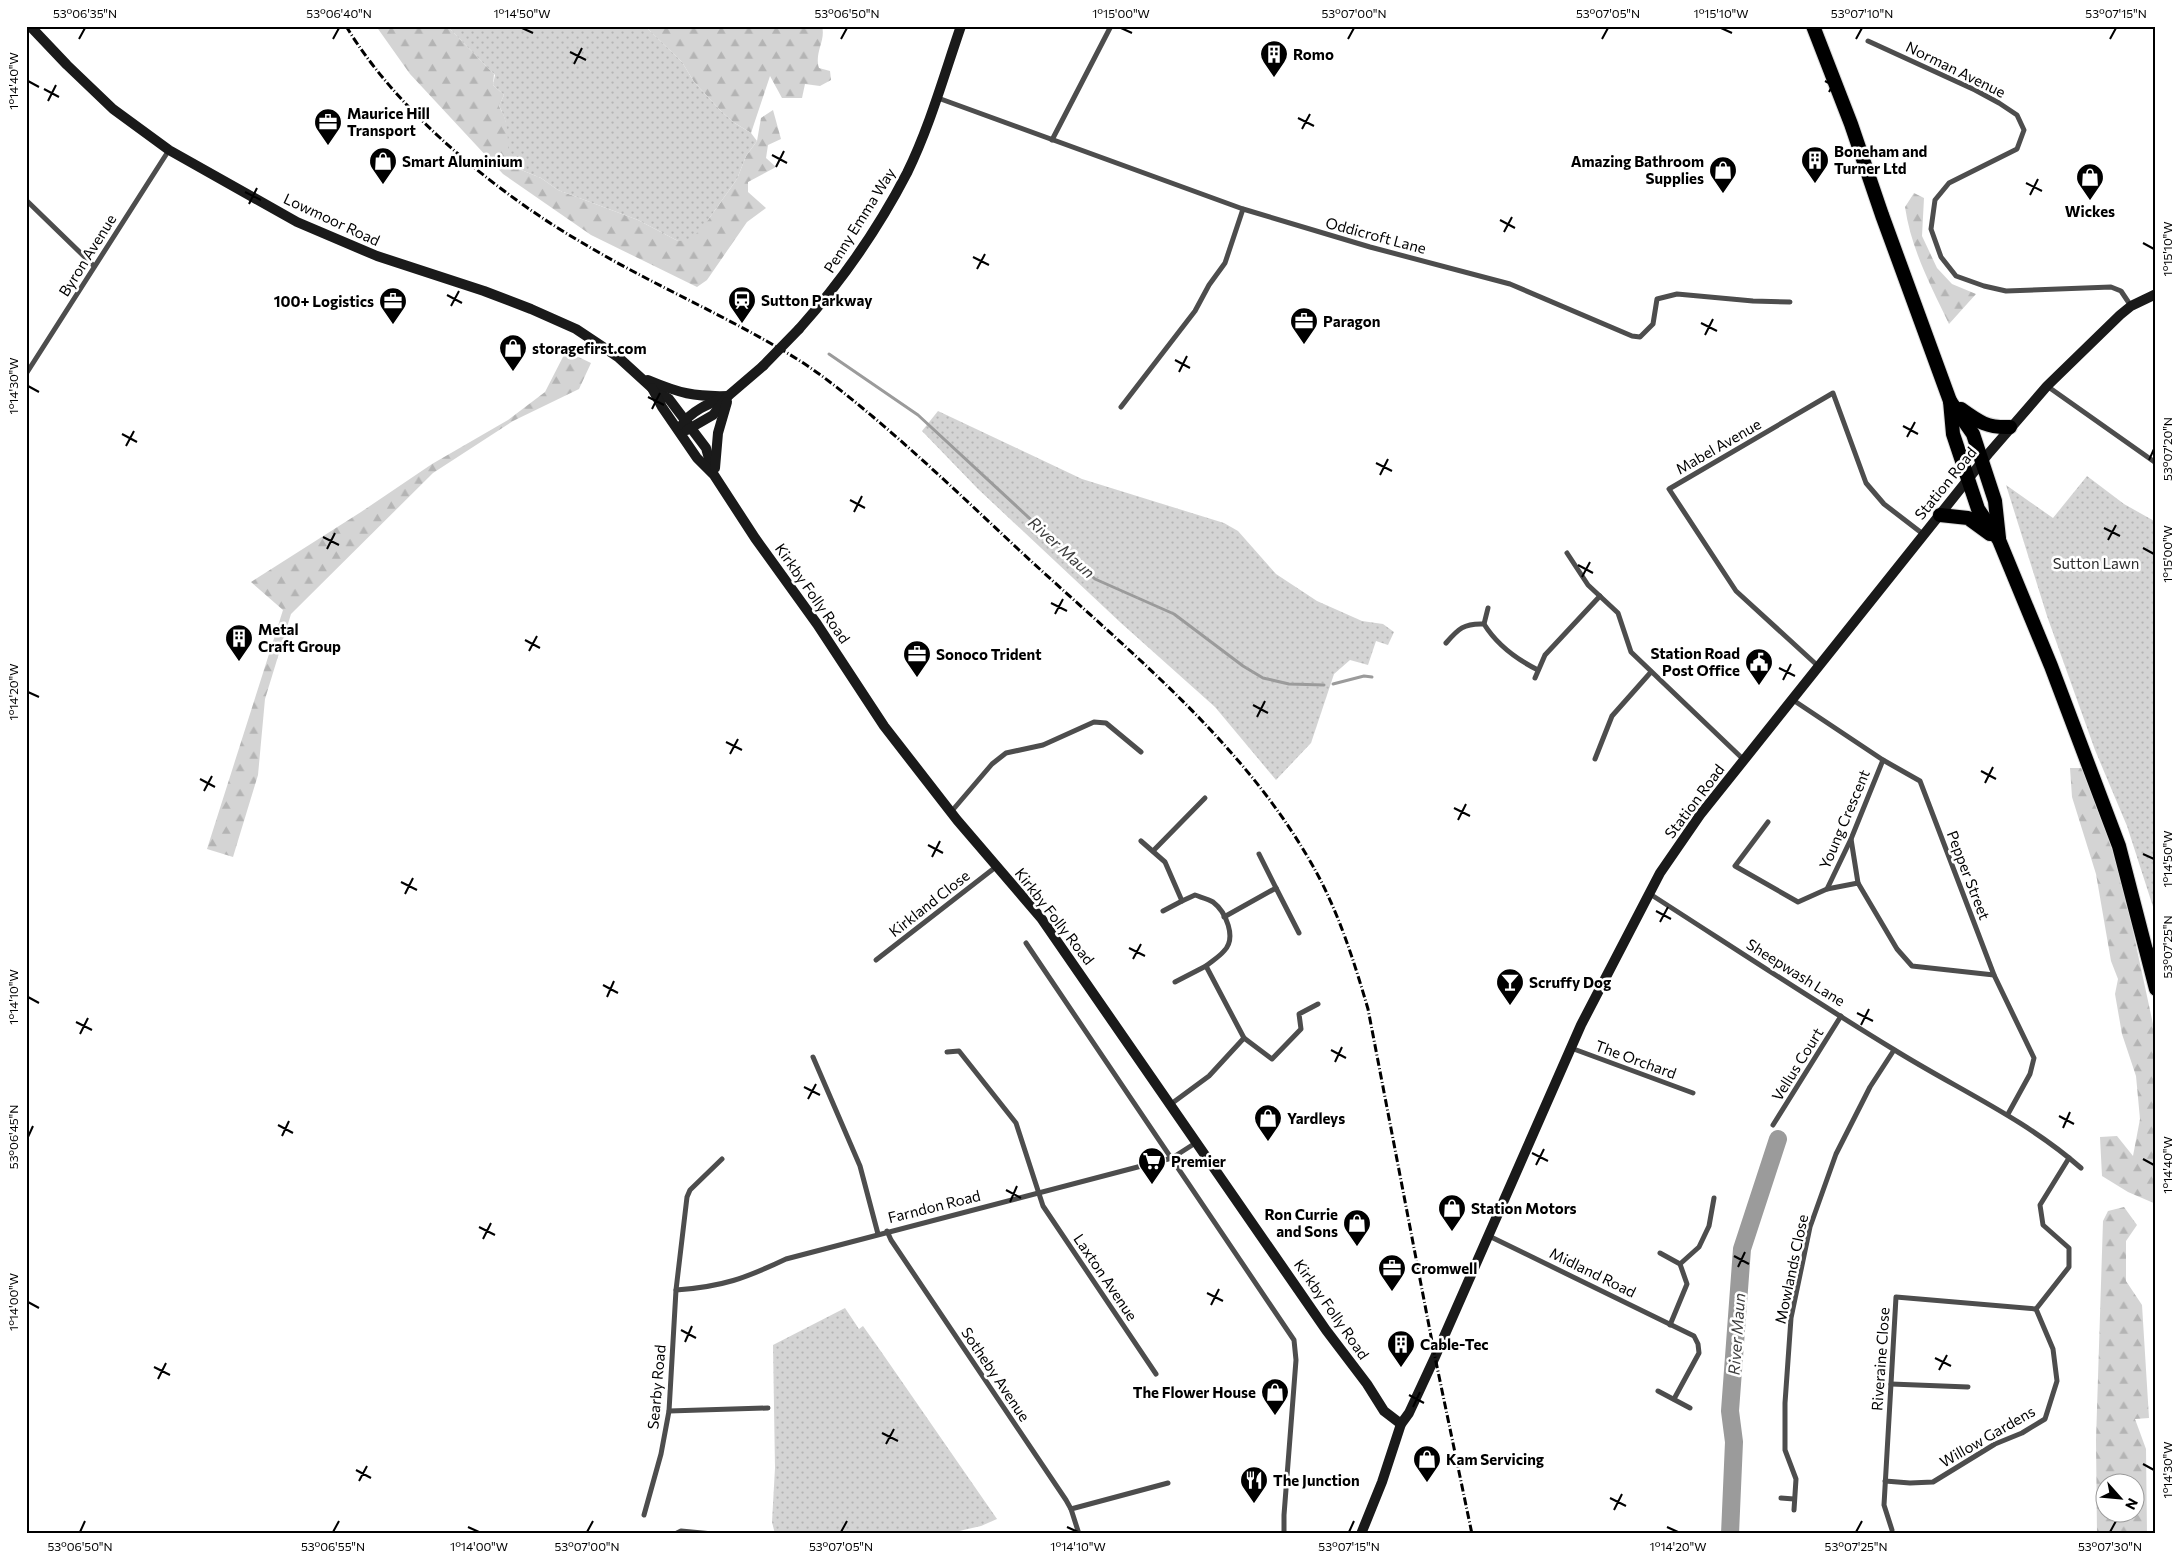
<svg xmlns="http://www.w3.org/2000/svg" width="2182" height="1560" font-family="Commissioner,sans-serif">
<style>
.forest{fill:url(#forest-firs);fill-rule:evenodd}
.park{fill:url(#park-dots)}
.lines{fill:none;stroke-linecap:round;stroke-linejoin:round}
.stream{stroke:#9b9b9b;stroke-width:3}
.river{stroke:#9b9b9b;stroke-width:18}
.highway-casing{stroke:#dbdbdb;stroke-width:16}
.street{stroke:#4d4d4d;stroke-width:5}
.secondary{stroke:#1a1a1a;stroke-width:10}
.highway{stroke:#000;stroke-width:14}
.rail{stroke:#000;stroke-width:3;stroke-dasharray:8 2.5 1 2.5;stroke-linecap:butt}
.secondary-bridge{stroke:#1a1a1a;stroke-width:10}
.ticks{fill:none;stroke:#000;stroke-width:2}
.labels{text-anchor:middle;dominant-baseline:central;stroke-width:5;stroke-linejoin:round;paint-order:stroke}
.poi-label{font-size:15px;font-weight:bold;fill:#000;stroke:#fff;text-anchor:start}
.street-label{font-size:15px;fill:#000;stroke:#fff}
.park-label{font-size:15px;fill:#2b2b2b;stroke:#fff}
.water-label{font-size:16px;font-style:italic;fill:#3c3c3c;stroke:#fff}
.neatline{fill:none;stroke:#000;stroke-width:2}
.ticks-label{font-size:12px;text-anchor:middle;fill:#000}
</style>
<defs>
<pattern id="forest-firs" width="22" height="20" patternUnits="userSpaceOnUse" patternTransform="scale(1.25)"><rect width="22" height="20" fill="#d4d4d4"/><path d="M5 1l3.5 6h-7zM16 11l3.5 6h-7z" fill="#b4b4b4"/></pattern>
<pattern id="park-dots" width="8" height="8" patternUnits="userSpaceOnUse" patternTransform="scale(1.25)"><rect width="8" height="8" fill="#d4d4d4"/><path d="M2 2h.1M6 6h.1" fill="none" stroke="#b4b4b4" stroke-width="1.8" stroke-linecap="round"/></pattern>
</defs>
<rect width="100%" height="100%" fill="#fff"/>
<g class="forest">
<path d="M376,26h71l47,48 -1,11 11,10 -5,11 5,10 5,16 -1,26 6,9 27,11 17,12 80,30 40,21 30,-21 29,-41 9,-23 11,-15 4,-23 12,-8 8,29 -13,6 -2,13 10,9 -28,15v10l18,16 -19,14 -40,58 -10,7 -106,-52 -88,-61 -93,-100z"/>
<path d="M645,26h177c4,15 -8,26 -3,42l11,3 1,9 -11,6 -15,-2 -3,14h-20l-12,-22 -19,57 -18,-11 -13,-12 -26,-28 -12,-20z"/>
<path d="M1914,193l10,5 -2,38 15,32 15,16 24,10 -27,30c-18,-38 -38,-75 -44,-117z"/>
<path d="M566,351l25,12 -12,26 -66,32 -80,52 -142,141 -26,85 -7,76 -25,82 -26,-8 76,-239 -32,-28 110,-70 71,-48 76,-44 37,-28z"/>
<path d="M2070,768h12l21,53 19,59 34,158v166l-28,-12 -26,-16 -2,-39 17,-1 16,20 7,-37 -4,-43 -14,-42 -7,-40 3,-15 -7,-18 -15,-87 -24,-77z"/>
<path d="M2124,1207l13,18 -11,16v40l16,24 7,113 -14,1 11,30 1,85h-50l-1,-94 7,-219 5,-10zM2104,1482h30v30h-30z"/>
</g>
<g class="park">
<path d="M447,26h198l37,36 12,20 26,28 13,12 18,11 6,8 -11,15 -9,23 -29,41 -17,20 -13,1 -40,-21 -80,-30 -17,-12 -27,-11 -6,-9c0,-19 1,-35 -9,-52l5,-11 -11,-10 2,-10z"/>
<path d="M938,411l144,68 142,44 14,8 38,43 41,27 45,20 21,3 11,8 -6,13 -12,-4 -8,24 -18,-5 -16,14 -23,69 -35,37 -61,-73 -94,-84 -143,-134 -56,-58z"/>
<path d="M2087,476l37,28 32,18v394l-29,-90 -32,-76 -48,-134 -41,-131 47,33z"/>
<path d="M845,1308l14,21 4,-3 17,24 117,169 -16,7 -35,8h-171l-3,-12 3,-54 -2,-123z"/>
</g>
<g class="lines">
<g class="stream">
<path d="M829,354l89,61 177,164 79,35 69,52 20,12 26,6 35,1"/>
<path d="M1333,684l31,-8 8,1"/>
</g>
<path class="river" d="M1730,1534l4,-92 -4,-31 12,-162 36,-110"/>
<g class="highway-casing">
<g id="highway">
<path d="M1813,26l38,98 31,91 68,186 23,33 22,67 4,37"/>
<path d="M1950,401l3,33 25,75 21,31 52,126 68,180 37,143"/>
<path d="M1961,409c18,13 26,19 49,18"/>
<path d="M1940,515l28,3 22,16"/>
</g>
</g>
<g class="street">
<path d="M1868,41l107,49 24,13 18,12 7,15 -7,19 -68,34 -14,17 -4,29 10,28 15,19 28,10 22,5 105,-4 10,4 10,15"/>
<path d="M938,98l305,111 127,38 140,37 122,52 8,1 13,-13 4,-25 20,-5 76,7 37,1"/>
<path d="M1052,140l59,-114"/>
<path d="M26,200l68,66"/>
<path d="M26,374l143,-224"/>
<path d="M2047,386l109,77"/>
<path d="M1121,407l74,-96 14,-26 16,-22 18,-54"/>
<path d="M1567,553l21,32 30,28 13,39 113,108"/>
<path d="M1484,624l4,-16"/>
<path d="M1446,643c12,-14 18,-20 38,-19 13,21 32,35 54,46"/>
<path d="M1818,666l-82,-75 -67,-102 164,-96 33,90 18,21 39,30"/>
<path d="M1535,678l10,-23 55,-59"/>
<path d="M1793,700l90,60 37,21 74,194 40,83 -4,16 -22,40"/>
<path d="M1595,759l17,-43 39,-44"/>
<path d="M951,812l41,-48 14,-11 37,-8 51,-23 12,1 35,29"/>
<path d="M1768,822l-33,44 63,36 29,-13 31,-6 39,66 15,17 82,9"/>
<path d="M1851,839l7,44"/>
<path d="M1141,841l24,21 17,39 13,-6c5,2 13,4 18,7 13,10 24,36 11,49 -5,6 -12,10 -18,15l38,72"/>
<path d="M1153,851l52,-53"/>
<path d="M1259,854l17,34"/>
<path d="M1827,889l24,-50 32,-79"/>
<path d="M1650,894c81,52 161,105 243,155 64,40 131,69 188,119"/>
<path d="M1163,911l19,-10"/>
<path d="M1224,917l52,-29 23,45"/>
<path d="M1026,943l268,397 2,20 -12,155v19"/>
<path d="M876,960l121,-94"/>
<path d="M1175,982l31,-16"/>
<path d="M1571,1048l122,45"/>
<path d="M947,1052l12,-1 57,72 27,83 113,168"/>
<path d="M813,1057l47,109 18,68"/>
<path d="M1171,1104l38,-28 35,-38 28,21 29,-30 -2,-15 19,-10"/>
<path d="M1773,1125l68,-109"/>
<path d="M887,1231l4,9 175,260 5,9 8,25"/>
<path d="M1489,1236l205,100 4,8 1,9 -25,46"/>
<path d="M1660,1253l20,11 7,20 -17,41"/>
<path d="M1680,1264l19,-17 10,-21 5,-28"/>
<path d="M676,1290c46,-3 70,-12 110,-31l386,-101 25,-16"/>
<path d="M1891,1384l77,3"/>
<path d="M1658,1391l32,17"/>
<path d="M669,1411l99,-3"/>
<path d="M1885,1481l25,2 23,-1 62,-38 27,-11 23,-14 12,-38 -4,-32 -17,-40 33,-42v-19l-26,-23 -3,-20 29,-47"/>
<path d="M1781,1498l13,1"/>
<path d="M1071,1509l97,-26"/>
<path d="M1794,1510l2,-31 -11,-29v-47l6,-85 19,-91 26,-73 34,-67 24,-37"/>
<path d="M644,1515l17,-61 8,-43 7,-121 11,-93 3,-7 32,-31"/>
<path d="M1892,1530l-8,-25 12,-208 140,12"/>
<path d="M675,1534l6,-3 32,3"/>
</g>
<g class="secondary">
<path d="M30,26l37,39 46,44 56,41 128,72 80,34 107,35 47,18 45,20 42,28 34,31 17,11 37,49 7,25"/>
<path d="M799,329c42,-47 79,-100 108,-156 23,-47 37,-98 54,-147"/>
<path d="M648,380c31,13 46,17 80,16"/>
<path d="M652,388l10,19 35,51 17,17 41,63 62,86 67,102 73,94 84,98 285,412 41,54 17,27 17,13"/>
<path d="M682,425c9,-14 26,-21 41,-27"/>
<path d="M687,430l26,-15 15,-19 35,-30"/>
<path d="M715,468l3,-35 9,-31"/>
<path d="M1361,1534l21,-52 19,-58 8,-11 26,-56 146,-332 79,-152 40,-58 289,-362 58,-67 73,-71 11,-9 25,-12"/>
</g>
<use href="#highway" class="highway"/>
<path class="rail" d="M346,26c52,87 153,169 240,219 69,41 143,72 211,114 27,17 51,37 75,57 51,43 98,88 146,133 103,96 221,188 292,312 27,46 43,97 58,148l67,348 37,177"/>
<path class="secondary-bridge" d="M763,366l36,-37"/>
</g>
<path class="ticks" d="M522,28l11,5M1121,28l11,5M1721,28l11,5M79,39l6,-11M333,39l6,-11M841,39l6,-11M1348,39l6,-11M1602,39l6,-11M1856,39l6,-11M2110,39l6,-11M570,52l16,8M574,64l8,-16M28,81l11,6M1825,81l15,8M44,89l15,8M1829,92l8,-15M48,101l8,-16M1298,118l16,8M1302,129l8,-15M772,155l15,8M776,167l8,-16M2026,183l16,8M245,192l16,8M2030,195l8,-16M249,204l8,-16M1500,220l15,8M1504,232l8,-15M2143,243l11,6M973,257l16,8M977,269l8,-15M447,295l15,8M451,306l8,-15M1701,323l16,8M1705,335l8,-16M1175,360l15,8M1179,372l8,-16M28,386l11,6M648,397l16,8M652,409l8,-16M1903,426l15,8M122,434l15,8M1907,437l8,-15M126,446l8,-15M2149,460l5,-11M1376,463l16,8M1380,475l8,-16M850,500l15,8M854,512l8,-16M2104,528l16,8M323,537l16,8M2108,540l8,-15M2143,548l11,6M327,549l8,-16M1578,565l15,8M1582,577l8,-15M1051,603l16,8M1055,614l8,-15M525,640l15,8M529,651l8,-15M1779,668l16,8M1783,680l8,-16M28,692l11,5M1253,705l15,8M1257,717l8,-16M726,742l16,8M730,754l8,-15M1981,771l15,8M200,779l15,8M1985,783l8,-16M204,791l8,-15M1454,808l16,8M1458,820l8,-16M928,845l15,8M2143,854l11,5M932,857l8,-16M401,882l16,8M405,894l8,-16M1656,911l15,8M1660,922l8,-15M1129,948l16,8M2149,958l5,-11M1133,959l8,-15M603,985l15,8M28,997l11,6M607,997l7,-16M1857,1013l16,8M76,1022l16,8M1861,1025l8,-16M80,1034l8,-16M1331,1050l15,8M1335,1062l7,-15M804,1087l16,8M808,1099l8,-15M2059,1116l15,8M278,1125l15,8M2063,1128l7,-16M282,1136l7,-15M28,1137l5,-11M1532,1153l16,8M2143,1159l11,6M1536,1165l8,-16M1006,1190l15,8M1010,1202l7,-16M479,1227l16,8M483,1239l8,-16M1734,1256l15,8M1738,1267l7,-15M1207,1293l16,8M28,1302l11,6M1211,1305l8,-16M681,1330l15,8M685,1342l7,-16M1935,1358l16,8M154,1367l16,8M1939,1370l8,-15M158,1379l8,-16M1409,1395l15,8M1413,1407l7,-15M882,1433l16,8M886,1444l8,-15M2143,1464l11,6M356,1470l15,8M359,1481l8,-15M1610,1498l16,8M1614,1510l8,-16M468,1527l11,5M1067,1527l11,5M1667,1527l11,5M80,1532l5,-11M333,1532l6,-11M587,1532l6,-11M841,1532l6,-11M1349,1532l5,-11M1856,1532l6,-11M2110,1532l6,-11"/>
<defs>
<g id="building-pin" transform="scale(1.4375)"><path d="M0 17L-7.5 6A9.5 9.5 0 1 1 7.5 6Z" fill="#000" stroke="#fff"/><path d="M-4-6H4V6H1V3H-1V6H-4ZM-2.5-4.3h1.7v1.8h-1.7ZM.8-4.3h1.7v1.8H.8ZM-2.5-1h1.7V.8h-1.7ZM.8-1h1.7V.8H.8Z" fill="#fff"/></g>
<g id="office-pin" transform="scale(1.4375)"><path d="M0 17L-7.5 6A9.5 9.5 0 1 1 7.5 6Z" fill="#000" stroke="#fff"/><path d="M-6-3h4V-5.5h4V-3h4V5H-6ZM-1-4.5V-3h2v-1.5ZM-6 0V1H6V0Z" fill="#fff"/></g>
<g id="shop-pin" transform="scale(1.4375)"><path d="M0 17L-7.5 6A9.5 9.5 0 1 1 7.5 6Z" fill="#000" stroke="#fff"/><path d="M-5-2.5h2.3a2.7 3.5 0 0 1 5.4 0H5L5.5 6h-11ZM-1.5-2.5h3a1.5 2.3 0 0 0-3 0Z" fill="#fff"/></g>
<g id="station-pin" transform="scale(1.4375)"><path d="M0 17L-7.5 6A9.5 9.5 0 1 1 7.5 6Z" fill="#000" stroke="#fff"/><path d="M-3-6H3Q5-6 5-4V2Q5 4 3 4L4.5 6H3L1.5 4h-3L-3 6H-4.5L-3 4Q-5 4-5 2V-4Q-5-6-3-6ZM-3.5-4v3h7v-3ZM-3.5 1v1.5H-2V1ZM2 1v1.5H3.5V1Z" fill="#fff"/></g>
<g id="civic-pin" transform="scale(1.4375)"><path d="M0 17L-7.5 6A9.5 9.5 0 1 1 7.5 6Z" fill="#000" stroke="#fff"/><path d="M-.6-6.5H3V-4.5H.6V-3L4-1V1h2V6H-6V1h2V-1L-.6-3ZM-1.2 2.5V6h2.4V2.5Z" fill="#fff"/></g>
<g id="bar-pin" transform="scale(1.4375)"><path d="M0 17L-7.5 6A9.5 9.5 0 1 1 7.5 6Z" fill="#000" stroke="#fff"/><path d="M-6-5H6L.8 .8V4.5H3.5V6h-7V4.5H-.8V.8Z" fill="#fff"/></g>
<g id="supermarket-pin" transform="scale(1.4375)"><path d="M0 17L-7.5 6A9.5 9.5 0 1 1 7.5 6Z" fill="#000" stroke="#fff"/><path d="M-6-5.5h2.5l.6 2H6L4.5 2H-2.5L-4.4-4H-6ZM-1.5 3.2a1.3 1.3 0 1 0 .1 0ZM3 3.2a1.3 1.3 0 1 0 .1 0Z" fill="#fff"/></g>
<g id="restaurant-pin" transform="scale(1.4375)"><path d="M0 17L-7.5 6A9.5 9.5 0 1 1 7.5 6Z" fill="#000" stroke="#fff"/><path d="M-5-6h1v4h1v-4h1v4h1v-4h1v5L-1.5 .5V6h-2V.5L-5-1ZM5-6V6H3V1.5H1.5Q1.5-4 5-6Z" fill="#fff"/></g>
</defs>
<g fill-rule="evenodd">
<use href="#building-pin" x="1274" y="54"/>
<use href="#office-pin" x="328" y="122"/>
<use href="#building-pin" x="1815" y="160"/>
<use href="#shop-pin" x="383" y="161"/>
<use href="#shop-pin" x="1723" y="170"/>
<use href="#shop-pin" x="2090" y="177"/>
<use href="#station-pin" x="742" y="300"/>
<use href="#office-pin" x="393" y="301"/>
<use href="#office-pin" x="1304" y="321"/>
<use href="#shop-pin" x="513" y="348"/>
<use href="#building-pin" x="239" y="638"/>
<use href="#office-pin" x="917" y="654"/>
<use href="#civic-pin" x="1759" y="662"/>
<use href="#bar-pin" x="1510" y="982"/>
<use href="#shop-pin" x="1268" y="1118"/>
<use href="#supermarket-pin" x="1152" y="1161"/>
<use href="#shop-pin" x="1452" y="1208"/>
<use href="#shop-pin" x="1357" y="1223"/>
<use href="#office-pin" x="1392" y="1268"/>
<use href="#building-pin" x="1401" y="1344"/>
<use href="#shop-pin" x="1275" y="1392"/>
<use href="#shop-pin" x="1427" y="1459"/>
<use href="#restaurant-pin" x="1254" y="1480"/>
</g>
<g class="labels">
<g class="poi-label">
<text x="1293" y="54">Romo</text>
<text x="347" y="113">Maurice Hill<tspan x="347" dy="17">Transport</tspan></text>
<text x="1834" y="151">Boneham and<tspan x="1834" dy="17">Turner Ltd</tspan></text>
<text x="402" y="161">Smart Aluminium</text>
<text x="1704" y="161" text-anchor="end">Amazing Bathroom<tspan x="1704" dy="17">Supplies</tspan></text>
<text x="2090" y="211" text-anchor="middle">Wickes</text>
<text x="761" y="300">Sutton Parkway</text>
<text x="374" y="301" text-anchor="end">100+ Logistics</text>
<text x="1323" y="321">Paragon</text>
<text x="532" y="348">storagefirst.com</text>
<text x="258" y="629">Metal<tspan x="258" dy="17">Craft Group</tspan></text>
<text x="1740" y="653" text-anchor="end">Station Road<tspan x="1740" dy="17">Post Office</tspan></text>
<text x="936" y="654">Sonoco Trident</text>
<text x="1529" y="982">Scruffy Dog</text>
<text x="1287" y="1118">Yardleys</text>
<text x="1171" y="1161">Premier</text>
<text x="1471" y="1208">Station Motors</text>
<text x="1338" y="1214" text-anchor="end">Ron Currie<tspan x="1338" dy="17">and Sons</tspan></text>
<text x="1411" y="1268">Cromwell</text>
<text x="1420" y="1344">Cable-Tec</text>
<text x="1256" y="1392" text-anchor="end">The Flower House</text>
<text x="1446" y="1459">Kam Servicing</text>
<text x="1273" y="1480">The Junction</text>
</g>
<g class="street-label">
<text transform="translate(1956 69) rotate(26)">Norman Avenue</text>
<text transform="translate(332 219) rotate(25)">Lowmoor Road</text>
<text transform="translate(859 220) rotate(-58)">Penny Emma Way</text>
<text transform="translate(1376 235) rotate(15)">Oddicroft Lane</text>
<text transform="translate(87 255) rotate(-58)">Byron Avenue</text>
<text transform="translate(1718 446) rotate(-30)">Mabel Avenue</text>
<text transform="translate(1945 483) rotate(-51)">Station Road</text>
<text transform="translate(813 593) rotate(55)">Kirkby Folly Road</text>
<text transform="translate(1694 801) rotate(-53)">Station Road</text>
<text transform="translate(1844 819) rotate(-67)">Young Crescent</text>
<text transform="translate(1969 875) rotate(69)">Pepper Street</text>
<text transform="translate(929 903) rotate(-38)">Kirkland Close</text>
<text transform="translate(1055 916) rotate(52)">Kirkby Folly Road</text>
<text transform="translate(1796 972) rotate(32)">Sheepwash Lane</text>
<text transform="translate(1636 1059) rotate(20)">The Orchard</text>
<text transform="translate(1797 1064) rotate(-58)">Vellus Court</text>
<text transform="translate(934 1206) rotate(-14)">Farndon Road</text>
<text transform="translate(1791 1269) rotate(-78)">Mowlands Close</text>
<text transform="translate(1593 1272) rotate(26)">Midland Road</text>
<text transform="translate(1106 1277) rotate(56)">Laxton Avenue</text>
<text transform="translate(1332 1309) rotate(55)">Kirkby Folly Road</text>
<text transform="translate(1880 1359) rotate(-86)">Riveraine Close</text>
<text transform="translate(996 1374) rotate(56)">Sotheby Avenue</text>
<text transform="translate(656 1387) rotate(-85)">Searby Road</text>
<text transform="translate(1987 1436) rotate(-30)">Willow Gardens</text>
</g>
<g class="park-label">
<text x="2096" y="563">Sutton Lawn</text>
</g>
<g class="water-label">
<text transform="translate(1062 547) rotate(42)">River Maun</text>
<text transform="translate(1736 1334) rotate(-86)">River Maun</text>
</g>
</g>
<rect width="2182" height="1560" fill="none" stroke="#ffffff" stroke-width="55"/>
<g transform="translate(2120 1498) rotate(117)"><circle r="24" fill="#ffffff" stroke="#999999"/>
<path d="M0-4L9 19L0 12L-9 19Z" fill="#000000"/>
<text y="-8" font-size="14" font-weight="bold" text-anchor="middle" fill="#000000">N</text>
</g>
<rect x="28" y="28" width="2126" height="1504" class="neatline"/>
<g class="ticks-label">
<text x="85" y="18">53°06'35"N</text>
<text x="339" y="18">53°06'40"N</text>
<text x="522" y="18">1°14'50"W</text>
<text x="847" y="18">53°06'50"N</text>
<text x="1121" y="18">1°15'00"W</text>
<text x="1354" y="18">53°07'00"N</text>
<text x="1608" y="18">53°07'05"N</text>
<text x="1721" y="18">1°15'10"W</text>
<text x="1862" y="18">53°07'10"N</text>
<text x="2116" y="18">53°07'15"N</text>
<text transform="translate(14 81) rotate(-90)" y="4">1°14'40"W</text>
<text transform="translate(2168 249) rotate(-90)" y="4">1°15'10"W</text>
<text transform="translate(14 386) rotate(-90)" y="4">1°14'30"W</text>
<text transform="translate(2168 449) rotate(-90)" y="4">53°07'20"N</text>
<text transform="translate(2168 554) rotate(-90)" y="4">1°15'00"W</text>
<text transform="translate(14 692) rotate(-90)" y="4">1°14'20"W</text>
<text transform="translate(2168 859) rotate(-90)" y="4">1°14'50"W</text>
<text transform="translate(2168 947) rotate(-90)" y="4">53°07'25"N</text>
<text transform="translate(14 997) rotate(-90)" y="4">1°14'10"W</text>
<text transform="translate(14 1137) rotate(-90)" y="4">53°06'45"N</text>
<text transform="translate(2168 1165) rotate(-90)" y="4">1°14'40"W</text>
<text transform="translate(14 1302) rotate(-90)" y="4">1°14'00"W</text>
<text transform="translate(2168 1470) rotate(-90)" y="4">1°14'30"W</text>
<text x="80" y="1551">53°06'50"N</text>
<text x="333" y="1551">53°06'55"N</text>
<text x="479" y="1551">1°14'00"W</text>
<text x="587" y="1551">53°07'00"N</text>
<text x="841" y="1551">53°07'05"N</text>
<text x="1078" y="1551">1°14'10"W</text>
<text x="1349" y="1551">53°07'15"N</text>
<text x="1678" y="1551">1°14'20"W</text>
<text x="1856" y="1551">53°07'25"N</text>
<text x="2110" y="1551">53°07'30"N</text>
</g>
</svg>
